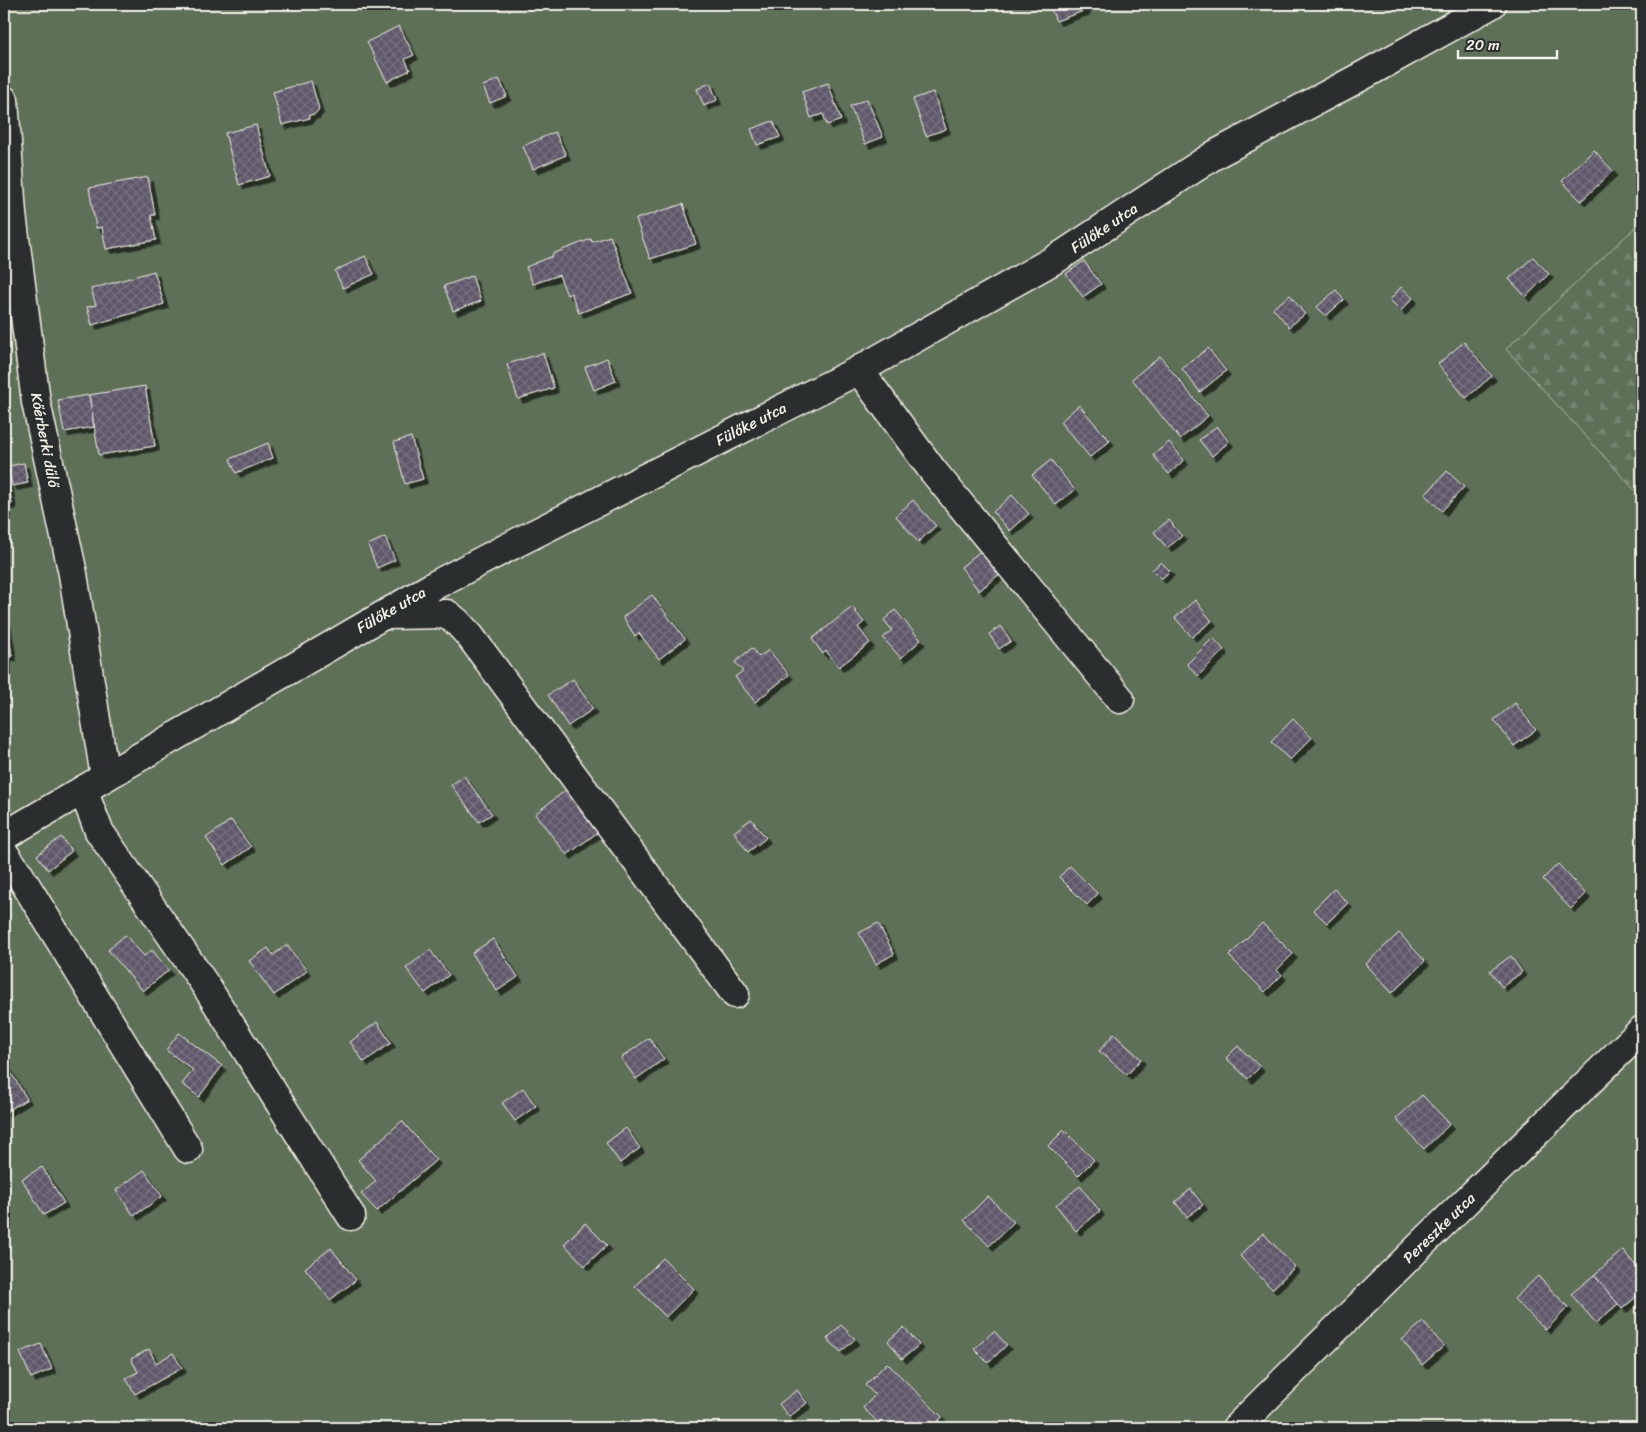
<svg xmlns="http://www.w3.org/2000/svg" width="1646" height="1432" font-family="Sriracha,sans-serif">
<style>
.green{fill:#5e7059;stroke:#a9b0a0}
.forest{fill:url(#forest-firs);stroke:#a9b0a0}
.building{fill:url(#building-cross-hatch);stroke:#f4f1e8;filter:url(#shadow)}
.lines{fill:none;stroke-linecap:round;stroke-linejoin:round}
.minor-casing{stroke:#f4f1e8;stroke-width:31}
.minor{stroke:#2a2d2e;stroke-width:28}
.labels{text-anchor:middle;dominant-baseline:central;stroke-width:4;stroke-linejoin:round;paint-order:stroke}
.street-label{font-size:15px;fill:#f4f1e8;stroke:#2a2d2e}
</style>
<defs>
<pattern id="forest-firs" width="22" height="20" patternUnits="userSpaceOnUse" patternTransform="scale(1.25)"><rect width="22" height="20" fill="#5e7059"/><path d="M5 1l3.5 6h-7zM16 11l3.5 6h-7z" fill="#768571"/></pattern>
<pattern id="building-cross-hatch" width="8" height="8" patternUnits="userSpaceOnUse" patternTransform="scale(1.25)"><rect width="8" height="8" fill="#5e596b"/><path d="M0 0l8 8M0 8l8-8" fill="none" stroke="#767180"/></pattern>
<filter id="shadow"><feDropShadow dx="4.5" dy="4.5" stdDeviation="0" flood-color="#0009"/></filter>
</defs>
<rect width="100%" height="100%" fill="#34363a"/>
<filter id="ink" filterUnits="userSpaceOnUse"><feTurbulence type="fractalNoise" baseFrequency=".02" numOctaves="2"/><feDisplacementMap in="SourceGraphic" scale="10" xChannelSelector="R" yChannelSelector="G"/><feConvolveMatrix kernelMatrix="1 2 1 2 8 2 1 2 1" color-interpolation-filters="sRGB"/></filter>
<g filter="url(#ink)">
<path class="green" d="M4,4h1638v217l-136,128 136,149v930h-1638z"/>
<path class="forest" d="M1642,221v277l-136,-149z"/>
<g class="building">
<path d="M1049,4h35l2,6 -30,11z"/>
<path d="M399,26l15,29 -9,4 5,11 -23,12 -20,-40z"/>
<path d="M499,79l8,17 -17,7 -7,-17z"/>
<path d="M311,81l8,28 -4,5 -6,1 1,3 -28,7 -9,-33z"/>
<path d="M710,83l7,17 -13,6 -7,-17z"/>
<path d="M828,83l13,37 -14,5 -4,-11 -12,4 -9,-26z"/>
<path d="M933,92l13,37 -20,7 -13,-37z"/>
<path d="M867,99l16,38 -18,7 -15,-38z"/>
<path d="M773,121l7,16 -23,8 -6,-16z"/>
<path d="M256,125l14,51 -31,9 -14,-52z"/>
<path d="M555,132l11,23 -33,14 -10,-23z"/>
<path d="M1594,150l19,21 -32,30 -19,-20z"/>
<path d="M148,177l7,38h-4l5,25 -50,9 -4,-22 -6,1 -7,-40z"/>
<path d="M683,204l13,40 -46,15 -14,-40z"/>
<path d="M610,236l22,57 -53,20 -8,-20 -4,2 -8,-20 -26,9 -7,-17 27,-11 -1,-2 39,-15 1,3z"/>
<path d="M365,256l9,18 -31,14 -8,-17z"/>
<path d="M1533,257l16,17 -23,23 -17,-18z"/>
<path d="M1084,261l17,23 -18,13 -17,-23z"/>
<path d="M154,271l10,33 -72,21 -5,-18 9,-2 -5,-16z"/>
<path d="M472,276l9,25 -28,10 -9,-25z"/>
<path d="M1401,287l12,11 -12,13 -11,-11z"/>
<path d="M1336,290l8,10 -18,16 -9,-9z"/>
<path d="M1290,295l15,19 -16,13 -16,-19z"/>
<path d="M1464,342l28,34 -26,22 -28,-34z"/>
<path d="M1208,348l18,23 -26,21 -18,-23z"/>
<path d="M543,353l11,35 -36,11 -11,-35z"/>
<path d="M1160,356l48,60 -28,23 -48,-60z"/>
<path d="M607,358l9,23 -22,9 -9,-23z"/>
<path d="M145,386l10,60 -56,9 -10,-60z"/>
<path d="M89,395l5,32 -30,5 -6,-32z"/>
<path d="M1079,405l31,36 -20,16 -30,-35z"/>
<path d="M1217,426l12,16 -17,14 -13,-16z"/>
<path d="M411,437l12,42 -18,5 -11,-42z"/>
<path d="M1169,442l15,18 -15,14 -16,-19z"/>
<path d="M268,443l5,15 -37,15 -6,-14z"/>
<path d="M1051,460l24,30 -19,15 -24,-30z"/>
<path d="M24,463l4,20 -16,3 -4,-20z"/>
<path d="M1447,471l17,16 -22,24 -17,-16z"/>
<path d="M7,477l5,27 -8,2v-28z"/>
<path d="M1012,495l17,19 -19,17 -17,-19z"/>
<path d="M913,500l23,26 -18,16 -22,-26z"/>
<path d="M1169,520l13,16 -15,12 -13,-16z"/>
<path d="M385,537l10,23 -18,8 -9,-23z"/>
<path d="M983,549l19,23 -23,19 -18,-24z"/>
<path d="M1161,562l9,9 -9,8 -9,-9z"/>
<path d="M652,595l33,44 -26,20 -20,-26 -4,3 -12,-19z"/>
<path d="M1195,600l17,21 -20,16 -17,-19z"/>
<path d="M852,607l12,15 -6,5 12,16 -31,24 -13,-16 -3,3 -11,-15z"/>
<path d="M4,608l8,48 -8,2z"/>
<path d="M895,610l26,30 -20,18 -18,-20 9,-8 -8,-10z"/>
<path d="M1001,626l10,15 -12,8 -10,-15z"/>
<path d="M1213,638l11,12 -26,26 -11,-12z"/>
<path d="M752,648l7,9 10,-7 20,25 -34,27 -20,-25 8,-6 -8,-9z"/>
<path d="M573,679l20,30 -25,17 -20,-31z"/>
<path d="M1515,703l21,27 -22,16 -20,-26z"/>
<path d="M1293,719l19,19 -22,22 -19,-18z"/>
<path d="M464,776l28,38 -13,8 -28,-37z"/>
<path d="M566,790l32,42 -31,23 -32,-41z"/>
<path d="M751,819l15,19 -18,14 -14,-20z"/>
<path d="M231,820l20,27 -26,18 -19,-27z"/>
<path d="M61,837l11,14 -24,19 -11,-15z"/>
<path d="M1558,864l28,30 -15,15 -28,-30z"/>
<path d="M1070,866l28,28 -11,11 -28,-28z"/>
<path d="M1334,889l14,14 -21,20 -14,-13z"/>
<path d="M878,923l16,31 -18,10 -17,-31z"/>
<path d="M1262,923l31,31 -16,16 5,5 -17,17 -36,-36z"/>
<path d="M1399,933l26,28 -33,32 -26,-29z"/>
<path d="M125,935l19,21 8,-6 17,20 -26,21 -35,-41z"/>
<path d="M493,939l25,38 -21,14 -25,-38z"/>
<path d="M287,945l20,26 -33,24 -25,-34 19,-13 5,7z"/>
<path d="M430,950l19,25 -24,18 -19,-25z"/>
<path d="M1511,956l11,16 -20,15 -12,-16z"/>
<path d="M377,1022l14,21 -27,19 -14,-20z"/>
<path d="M179,1033l43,33 -23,31 -17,-13 11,-14 -27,-20z"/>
<path d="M1114,1034l27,25 -14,16 -28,-24z"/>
<path d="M649,1038l15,21 -28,20 -15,-21z"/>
<path d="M1238,1046l22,21 -12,12 -22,-21z"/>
<path d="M7,1066l20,33 -23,14v-44z"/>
<path d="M523,1088l13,18 -21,15 -13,-18z"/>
<path d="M1422,1095l28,29 -26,25 -28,-30z"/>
<path d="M402,1121l34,39 -59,51 -16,-17 15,-13 -18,-21z"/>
<path d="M626,1128l14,20 -20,15 -14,-20z"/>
<path d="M1064,1130l30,30 -16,16 -30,-30z"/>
<path d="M42,1167l22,36 -20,12 -22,-36z"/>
<path d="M144,1170l18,26 -28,20 -18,-26z"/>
<path d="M1080,1186l20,25 -24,20 -20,-26z"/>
<path d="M1191,1189l12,16 -16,12 -12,-15z"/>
<path d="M988,1196l26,26 -25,24 -25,-26z"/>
<path d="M585,1223l22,22 -22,21 -21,-22z"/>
<path d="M1263,1233l32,34 -23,22 -32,-33z"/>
<path d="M331,1248l25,32 -26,20 -25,-32z"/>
<path d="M1623,1250l19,23v19l-20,17 -28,-34z"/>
<path d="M663,1258l31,31 -28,28 -31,-31z"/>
<path d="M1594,1275l24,29 -22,19 -25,-29z"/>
<path d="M1538,1276l30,31 -22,23 -32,-31z"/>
<path d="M1423,1322l21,24 -22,19 -20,-25z"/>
<path d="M841,1325l14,14 -14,13 -14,-13z"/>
<path d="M904,1327l15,18 -17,14 -14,-18z"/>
<path d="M994,1331l13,14 -19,18 -14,-14z"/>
<path d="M41,1344l11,25 -21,9 -11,-26z"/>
<path d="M149,1349l7,14 17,-10 9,15 -47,26 -9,-16 12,-6 -7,-13z"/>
<path d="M887,1363l55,54 -8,9 2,2h-52l-21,-20 12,-13 -10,-10z"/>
<path d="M797,1390l10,13 -18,14 -10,-13z"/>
</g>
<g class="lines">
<g class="minor-casing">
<g id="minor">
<path d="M4,100l8,114 24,188 37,172 32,203"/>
<path d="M859,370l74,101 187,228"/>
<path d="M385,615l62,-1 10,8 13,14 265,358"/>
<path d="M83,790l16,41 107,155 145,230"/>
<path d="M4,836l431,-251 87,-45 337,-170 200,-113 157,-103 148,-79 128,-71"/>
<path d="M4,853l15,21 169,275"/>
<path d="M1236,1428l191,-189 215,-209"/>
</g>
</g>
<use href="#minor" class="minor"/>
</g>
</g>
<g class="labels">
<g class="street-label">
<text transform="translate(1104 228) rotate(-34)">Fülőke utca</text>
<text transform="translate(751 424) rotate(-27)">Fülőke utca</text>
<text transform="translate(45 440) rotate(79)">Kőérberki dűlő</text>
<text transform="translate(391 610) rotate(-30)">Fülőke utca</text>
<text transform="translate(1439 1228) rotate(-44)">Pereszke utca</text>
</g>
</g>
<rect width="1646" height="1432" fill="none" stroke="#2a2d2e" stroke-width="20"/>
<rect x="10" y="10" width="1626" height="1412" fill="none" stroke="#f4f1e8" stroke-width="2" filter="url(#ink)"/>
<path d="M1458 50v8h99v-8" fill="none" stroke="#f4f1e8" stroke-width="2.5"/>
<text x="1466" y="50" font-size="15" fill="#f4f1e8" stroke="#2a2d2e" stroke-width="4" paint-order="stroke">20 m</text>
</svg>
